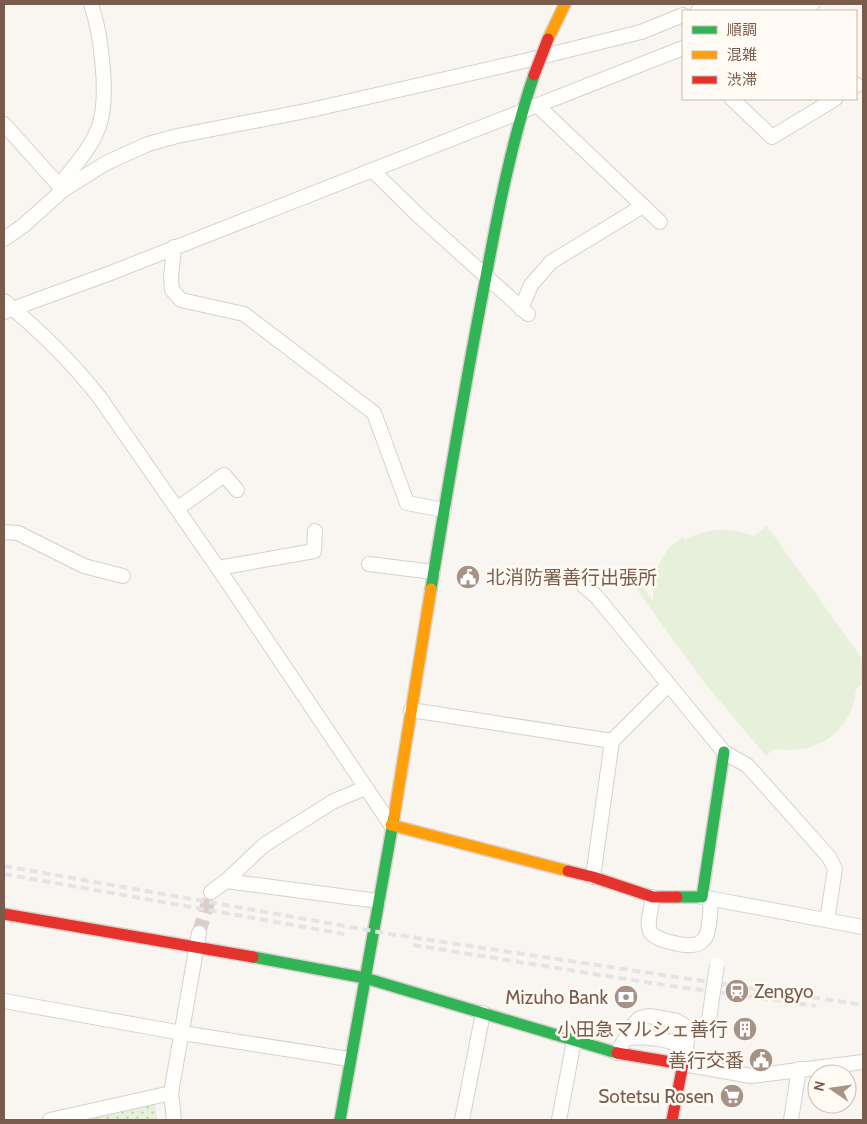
<svg xmlns="http://www.w3.org/2000/svg" width="867" height="1124" font-family="Cabin,'Noto Sans JP',sans-serif">
<style>
.park{fill:url(#park-dots)}
.garden{fill:#e7f0db}
.lines{fill:none;stroke-linecap:round;stroke-linejoin:round}
.street-tunnel{stroke:#d9cfc7;stroke-width:14;stroke-dasharray:14 7;stroke-linecap:butt}
.street-casing{stroke:#d7d1cb;stroke-width:16}
.fast-casing{stroke:#d9d2cb;stroke-width:14}
.slow-casing{stroke:#d9d2cb;stroke-width:14}
.jam-casing{stroke:#d9d2cb;stroke-width:14}
.street{stroke:#fefefd;stroke-width:14}
.fast{stroke:#30b455;stroke-width:11}
.slow{stroke:#ff9f0a;stroke-width:11}
.jam{stroke:#e5322d;stroke-width:11}
.rail{stroke:#e6e3e7;stroke-width:4;stroke-dasharray:8 5;stroke-linecap:butt}
.street-bridge-casing{stroke:#d7d1cb;stroke-width:16;stroke-linecap:butt}
.jam-bridge-casing{stroke:#d9d2cb;stroke-width:14;stroke-linecap:butt}
.street-bridge{stroke:#fefefd;stroke-width:14}
.jam-bridge{stroke:#e5322d;stroke-width:11}
.labels{text-anchor:middle;dominant-baseline:central;stroke-width:5;stroke-linejoin:round;paint-order:stroke}
.poi-label{font-size:19px;fill:#7a5c4d;stroke:#fffaf3;text-anchor:end}
</style>
<defs>
<pattern id="park-dots" width="8" height="8" patternUnits="userSpaceOnUse" patternTransform="scale(1.25)"><rect width="8" height="8" fill="#e7f0db"/><path d="M2 2h.1M6 6h.1" fill="none" stroke="#c0c6b4" stroke-width="1.8" stroke-linecap="round"/></pattern>
</defs>
<rect width="100%" height="100%" fill="#f9f5f0"/>
<path class="park" d="M155,1103l2,17h-82z"/>
<path class="garden" d="M767,526l96,134v24l-7,5c-5,46 -40,66 -83,60l-7,7 -63,-75 -78,-108 5,-4 23,32c0,-27 6,-49 30,-64l2,3c22,-13 45,-13 69,-4z"/>
<g class="lines">
<path class="street-tunnel" d="M199,933l12,-41"/>
<g class="street-casing">
<g id="street">
<path d="M698,11l38,-7 43,6"/>
<path d="M777,11l15,-5 20,-2"/>
<path d="M856,85h1"/>
<path d="M732,99l40,38 63,-38"/>
<path d="M538,106l122,116"/>
<path d="M4,124l59,66"/>
<path d="M372,170l47,46 109,98"/>
<path d="M59,186c13,-18 31,-36 39,-57 12,-29 3,-96 -7,-125"/>
<path d="M4,239l20,-14 39,-35 43,-27 42,-19 29,-8 134,-26 213,-49 117,-29 42,-17"/>
<path d="M174,247l-3,30 1,13 9,10 63,14 130,99 33,90 37,7"/>
<path d="M4,301c36,30 68,61 96,97l118,170 173,257"/>
<path d="M521,309l10,-24 20,-23 92,-56"/>
<path d="M4,312l104,-38 575,-226"/>
<path d="M177,509l47,-34 13,15"/>
<path d="M4,532l14,1 66,33 39,10"/>
<path d="M369,564l64,8"/>
<path d="M218,568l96,-17 1,-20"/>
<path d="M584,586l12,10 128,156 24,14 81,91 6,12 -8,51"/>
<path d="M411,710l201,31"/>
<path d="M365,788l-31,13 -70,44 -38,36 152,20"/>
<path d="M593,877l19,-136 56,-56"/>
<path d="M211,892l15,-11"/>
<path d="M653,897c-1,10 -7,25 -3,34 3,9 33,15 42,14 5,0 10,-3 13,-7 5,-7 5,-29 6,-38"/>
<path d="M702,897l161,30"/>
<path d="M4,1001l178,32 167,26"/>
<path d="M626,1038c13,-1 46,-1 54,10 2,2 3,5 4,7"/>
<path d="M617,1053l16,-28 7,-7 9,-2 28,5 8,5 3,10 -5,28 68,12 112,-14"/>
<path d="M50,1120l121,-27"/>
<path d="M174,1120l-3,-27 28,-160"/>
<path d="M462,1120l21,-107"/>
<path d="M559,1120l15,-79"/>
<path d="M791,1120l8,-51"/>
</g>
</g>
<g class="fast-casing">
<g id="fast">
<path d="M431,589c17,-103 34,-205 54,-307 13,-70 26,-139 49,-207"/>
<path d="M677,897h25l22,-145"/>
<path d="M253,957l112,21 252,75"/>
<path d="M340,1120l54,-303"/>
</g>
</g>
<g class="slow-casing">
<g id="slow">
<path d="M548,39l17,-35"/>
<path d="M394,817l37,-228"/>
<path d="M391,825l177,46"/>
</g>
</g>
<g class="jam-casing">
<g id="jam">
<path d="M568,871l25,6 60,20h24"/>
<path d="M4,914l249,43"/>
<path d="M617,1053l66,11 -11,56"/>
</g>
</g>
<use href="#street" class="street"/>
<use href="#fast" class="fast"/>
<use href="#slow" class="slow"/>
<use href="#jam" class="jam"/>
<g class="rail">
<path d="M4,866l386,68 473,71"/>
<path d="M4,874l340,60"/>
<path d="M413,945l238,38 165,23"/>
</g>
<g class="street-bridge-casing">
<path id="street-bridge" d="M709,1019l8,-54"/>
</g>
<g class="jam-bridge-casing">
<path id="jam-bridge" d="M534,75l14,-36"/>
</g>
<use href="#street-bridge" class="street-bridge"/>
<use href="#jam-bridge" class="jam-bridge"/>
</g>
<defs>
<g id="civic-disc" transform="scale(1.25)"><circle r="9.5" fill="#a69286" stroke="#fffaf3"/><path d="M-.6-6.5H3V-4.5H.6V-3L4-1V1h2V6H-6V1h2V-1L-.6-3ZM-1.2 2.5V6h2.4V2.5Z" fill="#fff"/></g>
<g id="station-disc" transform="scale(1.25)"><circle r="9.5" fill="#a69286" stroke="#fffaf3"/><path d="M-3-6H3Q5-6 5-4V2Q5 4 3 4L4.5 6H3L1.5 4h-3L-3 6H-4.5L-3 4Q-5 4-5 2V-4Q-5-6-3-6ZM-3.5-4v3h7v-3ZM-3.5 1v1.5H-2V1ZM2 1v1.5H3.5V1Z" fill="#fff"/></g>
<g id="bank-disc" transform="scale(1.25)"><circle r="9.5" fill="#a69286" stroke="#fffaf3"/><path d="M-6-4H6V4H-6ZM0-2.3a2.3 2.3 0 1 0 0 4.6a2.3 2.3 0 1 0 0-4.6Z" fill="#fff"/></g>
<g id="building-disc" transform="scale(1.25)"><circle r="9.5" fill="#a69286" stroke="#fffaf3"/><path d="M-4-6H4V6H1V3H-1V6H-4ZM-2.5-4.3h1.7v1.8h-1.7ZM.8-4.3h1.7v1.8H.8ZM-2.5-1h1.7V.8h-1.7ZM.8-1h1.7V.8H.8Z" fill="#fff"/></g>
<g id="supermarket-disc" transform="scale(1.25)"><circle r="9.5" fill="#a69286" stroke="#fffaf3"/><path d="M-6-5.5h2.5l.6 2H6L4.5 2H-2.5L-4.4-4H-6ZM-1.5 3.2a1.3 1.3 0 1 0 .1 0ZM3 3.2a1.3 1.3 0 1 0 .1 0Z" fill="#fff"/></g>
</defs>
<g fill-rule="evenodd">
<use href="#civic-disc" x="468" y="577"/>
<use href="#station-disc" x="737" y="991"/>
<use href="#bank-disc" x="626" y="997"/>
<use href="#building-disc" x="745" y="1029"/>
<use href="#civic-disc" x="761" y="1060"/>
<use href="#supermarket-disc" x="732" y="1096"/>
</g>
<g class="labels">
<g class="poi-label">
<text x="486" y="577" text-anchor="start">北消防署善行出張所</text>
<text x="754" y="991" text-anchor="start">Zengyo</text>
<text x="608" y="997">Mizuho Bank</text>
<text x="728" y="1029">小田急マルシェ善行</text>
<text x="744" y="1060">善行交番</text>
<text x="714" y="1096">Sotetsu Rosen</text>
</g>
</g>
<rect width="867" height="1124" fill="none" stroke="#7a5c4d" stroke-width="10"/>
<rect x="682" y="10" width="175" height="90" fill="#fffaf3" stroke="#cabbb1"/>
<rect x="692" y="26" width="25" height="8" fill="#30b455" stroke="#cabbb1"/>
<text x="727" y="35" font-size="15" fill="#7a5c4d">順調</text>
<rect x="692" y="51" width="25" height="8" fill="#ff9f0a" stroke="#cabbb1"/>
<text x="727" y="60" font-size="15" fill="#7a5c4d">混雑</text>
<rect x="692" y="76" width="25" height="8" fill="#e5322d" stroke="#cabbb1"/>
<text x="727" y="85" font-size="15" fill="#7a5c4d">渋滞</text>
<g transform="translate(832 1089) rotate(283)"><circle r="24" fill="#fffaf3" stroke="#cabbb1"/>
<path d="M0-4L9 19L0 12L-9 19Z" fill="#a69286"/>
<text y="-8" font-size="14" font-weight="bold" text-anchor="middle" fill="#7a5c4d">N</text>
</g>
</svg>
